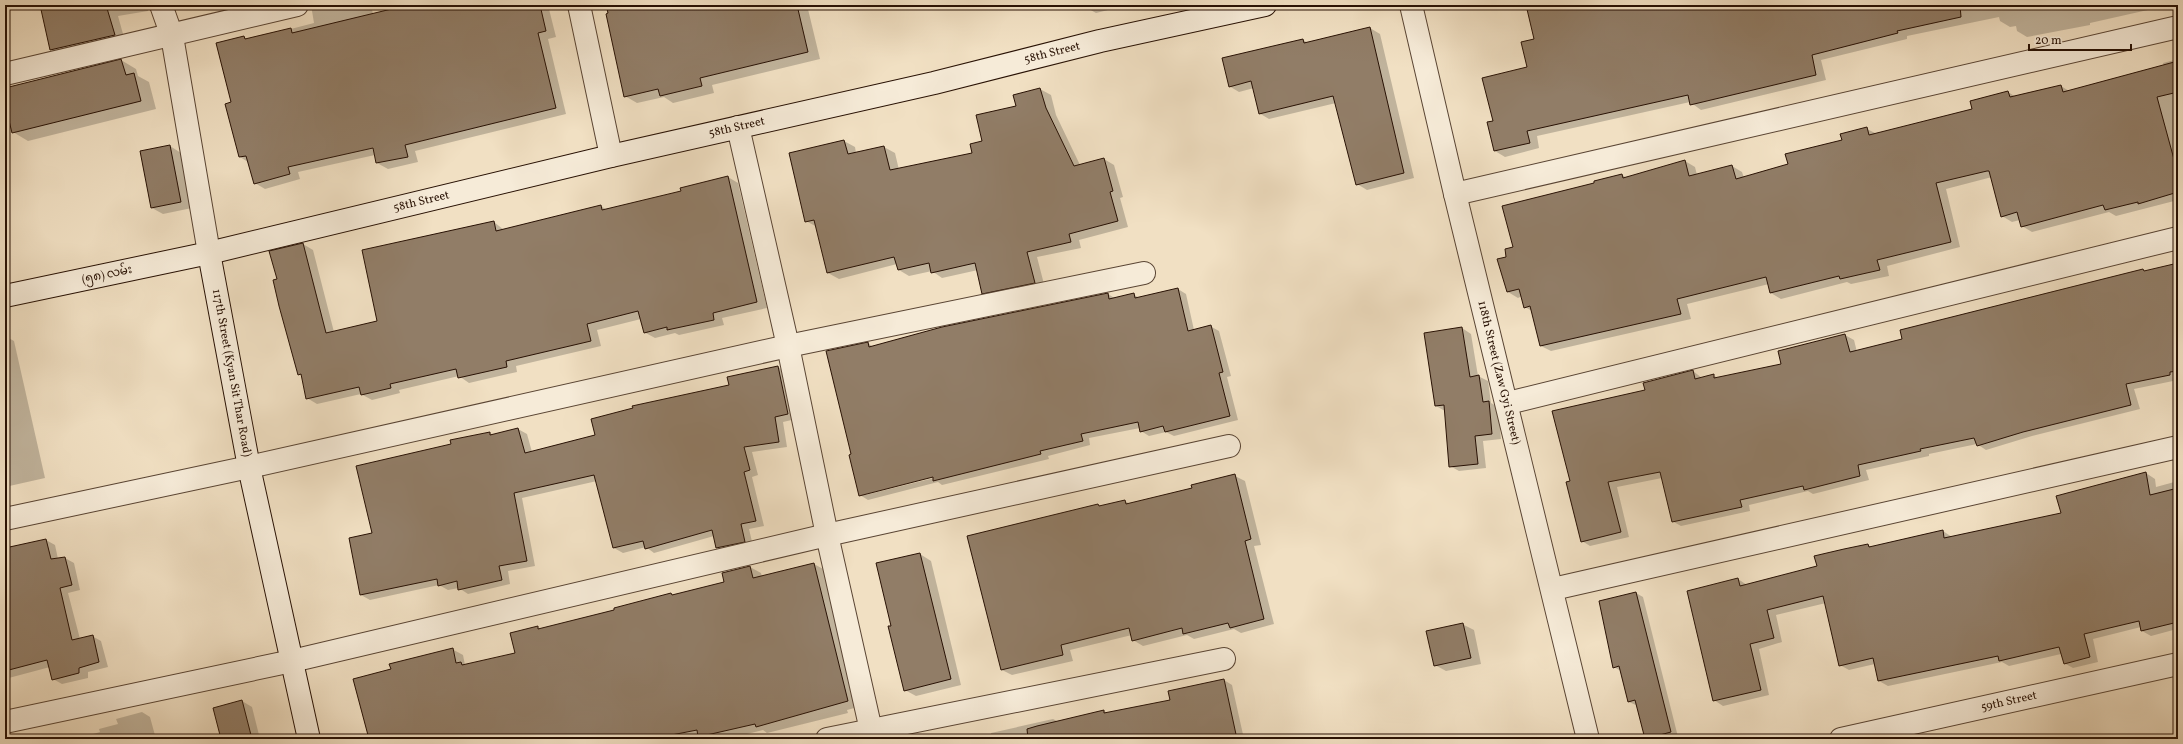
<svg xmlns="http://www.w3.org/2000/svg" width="2183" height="744" font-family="Vollkorn,'Noto Sans Myanmar',serif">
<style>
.shadow{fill:#0003;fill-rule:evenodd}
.building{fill:#917d67;stroke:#281104}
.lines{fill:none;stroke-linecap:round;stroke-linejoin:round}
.street-casing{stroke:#5a4534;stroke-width:24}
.secondary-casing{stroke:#281104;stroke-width:24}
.street{stroke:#f6ebd8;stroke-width:22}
.secondary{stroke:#f6ebd8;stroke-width:22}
.labels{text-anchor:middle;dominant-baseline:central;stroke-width:3;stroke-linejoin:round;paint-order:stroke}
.street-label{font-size:12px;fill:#281104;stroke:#f6ebd8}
</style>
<rect width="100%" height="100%" fill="#f1e0c3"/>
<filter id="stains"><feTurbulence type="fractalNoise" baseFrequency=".005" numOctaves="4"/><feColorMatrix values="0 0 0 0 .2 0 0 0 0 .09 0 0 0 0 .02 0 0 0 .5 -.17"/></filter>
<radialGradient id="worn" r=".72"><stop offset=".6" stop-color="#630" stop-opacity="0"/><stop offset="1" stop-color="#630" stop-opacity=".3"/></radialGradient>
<g class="shadow">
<path d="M41,5h106l1,6 -30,5 7,25 -63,15 -11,-6z"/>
<path d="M311,5h60l2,9 37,-9h138l8,32 -8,2 18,75 -151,37 3,11 -30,7 -11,-6 -2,-8 -77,17 2,7 -35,10 -10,-6 -7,-21 -8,-5 -8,-54 12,-66 4,3 66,-17z"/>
<path d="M606,5h201l13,54 -108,26 2,8 -41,10 -9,-6 -27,6 -12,-7z"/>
<path d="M1082,5h46l-32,8z"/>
<path d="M1530,5h640l-80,18v2l-63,12 -10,-6 -1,-5 -6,1 -10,-6 -1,-4 -92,19v3l-86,21 5,20 -125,30 -11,-8 -153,34 2,12 -34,9 -10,-6 -1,-30 34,-53 7,-28z"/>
<path d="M1370,28l10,6 34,144 -47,12 -10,-6 -21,-81 -67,16 -10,-6 -5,-25 -15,4 -10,-6 74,-46 5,3z"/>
<path d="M2178,59v141l-62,16 -7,-4 -77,20 -10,-6 -2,-6 -8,2 -10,-6 -10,-39 -46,12 14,58 -73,19 2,10 -38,8 -4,-2 -66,17 -10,-6 -2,-9 -82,20 4,15 -140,32 -10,-5 -9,-35 -7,-4 -3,-11 -4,2 -10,-6v-35l6,-9 81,-64 27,-9 5,3 58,-17 10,6 2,8 35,-9 10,6 2,6 45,-13 78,-36 10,5 97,-24 34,-18 8,5 45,-11 8,5 95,-25 -1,-3z"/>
<path d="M121,60l15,9 2,7 11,6 7,27 -128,32 -15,-9 -8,-32v-11z"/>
<path d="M1040,89l11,6 5,20 24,50 24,-6 10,6 9,32 -3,1 8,29 -49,13 2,8 -44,9 8,31 -52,11 -10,-6 -5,-23 -36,8 -10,-7 -23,5 -10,-6 -2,-6 -58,15 -11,-6 -11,-46 -11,-6 38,-80 11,6 1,6 28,-6 11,6 4,17 74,-17 44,-46z"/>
<path d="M170,146l11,7 11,55 -29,6 -11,-6z"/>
<path d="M728,177l10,6 29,125 -45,10 2,7 -45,10 -4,-2 -20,5 -11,-6 -3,-13 -44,11 4,16 -85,20 1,6 -48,11 -10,-7 -60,14 1,3 -28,7 -11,-6 -44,10 -10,-6 -5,-22 -3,-2 -21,-94 25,-36 10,6 21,82 45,-10 115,-100 10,8 97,-24 6,4 75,-18z"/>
<path d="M2178,264v116l-44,9 6,20 -108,27 -46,14 -9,-6 -48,10v2l-63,14 3,10 -56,14 -5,-3 -59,14 1,6 -69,15 -9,-5 -10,-43 -45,9 12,50 -39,9 -8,-5 -11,-59 75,-92 47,-19 9,7 11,-3 6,4 63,-15 63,-29 9,5 3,12 286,-82 3,2z"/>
<path d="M1178,289l8,5 8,36 16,-4 9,5 12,45 -4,1 11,43 -64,16 -8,-4 -17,4 -8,-5 -1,-3 -51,10 1,7 -42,11 1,3 -107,26 -4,-3 -70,18 -8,-5 -8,-40 16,-112 5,4 235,-53 8,5 17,-5 6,4zM937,475l1,2 -73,18v-2z"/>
<path d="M1462,328l9,6 7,42 10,5 3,22 7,4 3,32 -18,2 3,27 -27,3 -9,-5 -5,-55 -9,-5 -11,-72z"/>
<path d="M5,336l9,5 31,137 -40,9z"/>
<path d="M778,367l8,5 10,47 -13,3 4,25 -35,5 6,23 -6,2 12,49 -15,3 4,17 -27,7 -9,-5 -3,-12 -60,17 -8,-6 -23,6 -9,-5 -17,-67 -75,17 13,68 -27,5 2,13 -42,10 -9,-6 -11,2 -9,-5 -69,15 -9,-5 12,-61 79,-90 38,-11 3,2 25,-6 9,5 5,18 65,-16z"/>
<path d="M2146,473l9,6 1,8 22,-6 -1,148 -26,7 -9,-5 -1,-4 -48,12 5,23 -25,6 -9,-5 -3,-9 -52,12 -7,-4 -114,24 -9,-5 -4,-17 -26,6 -9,-5 -14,-62 -50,12 6,27 -23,7 10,46 -46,11 -9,-6 24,-121 9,6 71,-18 50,-22 5,3 70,-17 9,6 110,-24z"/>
<path d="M1235,476l10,5 16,64 -7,1 20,78 -33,9 -7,-4 -40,10 -7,-4 -44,11 -10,-6 -1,-5 -62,15 3,11 -61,14 -10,-5 96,-165 4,2 23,-6 5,3 63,-15z"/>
<path d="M46,540l9,5 3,14 7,-1 9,5 6,27 -12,3 12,46 12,-3 9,5 7,26 -20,5v6l-26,6 -9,-5 -3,-12 -45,12v-130z"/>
<path d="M920,554l11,7 30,124 -45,11 -11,-6 -13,-63z"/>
<path d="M814,564l11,6 33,137 -11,3 1,3 -81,20 -4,-3 -36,9h-24l-3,-2 -9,2h-320l21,-70 60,-20 11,6 2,10 51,-11 21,-27 4,2 74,-19 56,-16 3,2 52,-13 24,-16 11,6 1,4z"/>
<path d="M1636,593l7,4 35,140 -10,2 -22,-1 -8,-32 -9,-4 -8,-31 -7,-4z"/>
<path d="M1462,624l12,6 7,34 -35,7 -11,-6z"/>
<path d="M1224,680l8,5 12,54h-252l-1,-6 62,-14 4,2 47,-10 3,2 64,-13z"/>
<path d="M242,701l10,6 8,32h-38z"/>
<path d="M142,712l8,5 6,22h-80l24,-7 -1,-3 19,-5 -2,-5z"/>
<path d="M277,736l6,3h-18z"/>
</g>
<g class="building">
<path d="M40,5h66l9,30 -65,15z"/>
<path d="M408,5h132l6,26 -8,2 18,75 -151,37 3,12 -32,6 -3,-15 -85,19 2,7 -36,10 -8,-28 -7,1 -14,-53 6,-2 -15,-59 28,-7 1,3 46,-11 1,5z"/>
<path d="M606,5h191l11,47 -108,26 2,8 -42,10 -2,-7 -34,8 -18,-83 2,-1z"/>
<path d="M1526,5h434l1,12 -64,14 1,2 -86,22 4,20 -126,30 -2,-10 -161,36 3,12 -36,8 -7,-29 6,-1 -11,-43 45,-11 -6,-25 13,-3z"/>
<path d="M1370,27l34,146 -48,12 -23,-89 -74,18 -8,-33 -22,6 -7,-29 81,-19 1,4z"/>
<path d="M121,59l5,16 8,-2 7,28 -129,32 -7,-29v-16z"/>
<path d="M2178,61v31l-21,5 21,77v18l-40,12v-2l-33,8 -2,-5 -82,22 -4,-15 -16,5 -12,-46h-2l-51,12 15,59 -74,18 3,10 -40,9 -1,-3 -69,17 -4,-16 -89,22 4,15 -141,32 -10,-40 -6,2 -5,-19 -12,3 -10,-33 9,-2 -1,-8 8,-2 -11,-41 92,-23v-2l28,-7 1,4 62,-18 4,16 43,-11 4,14 52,-15 -3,-10 57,-14 -2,-6 27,-7 2,8 103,-26 -2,-8 38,-10 2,6 51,-12 2,7z"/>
<path d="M1040,88l6,20 28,58 30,-8 9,33 -3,1 8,29 -49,13 2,8 -44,10 8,31 -53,11 -7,-31 -44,10 -2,-10 -31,7 -4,-13 -67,16 -13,-53 -9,2 -16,-69 55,-13 4,14 36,-8 6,24 82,-17 -2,-9 12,-3 -6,-26 40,-9 -3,-11z"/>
<path d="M170,145l11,57 -30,6 -11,-57z"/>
<path d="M728,176l29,126 -44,11 1,7 -47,10v-3l-23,6 -6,-22 -51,13 4,17 -85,20 1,6 -49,11 -2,-9 -66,15 1,4 -30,7 -2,-8 -53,12 -5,-25 -3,1 -19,-69 -6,-26 4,-1 -8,-28 34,-8 23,90 51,-12 -15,-71 132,-29 2,10 105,-26 1,5 79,-19 -1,-3z"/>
<path d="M2178,263v108l-8,1v3l-44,9 5,21 -108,27 -46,14 -3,-8 -54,11 1,2 -63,14 2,11 -56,14 -1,-4 -63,14 2,7 -70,15 -12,-50 -52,10 13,50 -40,10 -15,-60 4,-1 -18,-70 93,-21 -2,-7 50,-13 2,9 19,-5v4l67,-14 -3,-13 67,-17 5,18 52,-13 -2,-9 243,-61 1,2z"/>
<path d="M1178,288l10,43 23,-6 12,47 -4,1 11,43 -65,16 -2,-6 -23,6 -2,-10 -57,12 2,7 -43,10 1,3 -108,27v-4l-74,19 -10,-41 2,-1 -25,-103 42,-9 1,5 73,-20 166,-34 1,6 25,-6 1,5z"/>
<path d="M1462,327l8,50 9,-2 4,27 6,-1 3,33 -17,2 3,28 -29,3 -5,-62 -9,1 -11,-73z"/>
<path d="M778,366l10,48 -13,3 4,25 -35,5 6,23 -6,2 12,49 -15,3 4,18 -29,6 -4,-18 -67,19 -2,-8 -30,7 -19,-73 -80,18 13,68 -28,5 3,14 -44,10 -1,-9 -19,5 -1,-7 -77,16 -11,-57 23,-5 -16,-67 95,-22 -1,-4 40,-8v3l28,-7 7,25 70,-18 -4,-16 42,-11 -1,-2 97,-21 -2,-8z"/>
<path d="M2146,472l4,23 28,-7v134l-37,9 -2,-10 -55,13 6,23 -26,7 -5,-17 -60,14 -1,-5 -120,25 -5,-23 -34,8 -16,-70 -56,14 7,28 -24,6 11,46 -48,11 -26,-110 51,-13 2,8 77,-20 -3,-10 30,-7 24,-5 1,3 74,-17 1,8 117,-25 -5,-17z"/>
<path d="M1235,474l16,65 -6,2 19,78 -34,9 -2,-5 -45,11 -1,-6 -50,13 -3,-13 -68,17 2,10 -62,15 -34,-134 131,-32 1,2 26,-6 1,4 66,-16 -1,-3z"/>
<path d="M46,539l5,20 14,-2 7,28 -12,3 12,52 21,-5 6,27 -20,6v5l-27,7 -5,-20 -42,11v-123z"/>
<path d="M920,553l31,126 -47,12 -16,-65h3l-15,-63z"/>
<path d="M814,563l34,138 -92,26 -1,-3 -57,13 -1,-7 -46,9h-282l-16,-60 38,-10 -2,-5 64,-16 3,15 5,-1 1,3 53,-12 -5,-20 28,-7v3l76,-19v-2l57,-15 1,2 52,-13 -2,-9 28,-7 3,12z"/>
<path d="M1636,592l35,140 -26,7 -10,-39 -7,2 -9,-36 -6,2 -14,-67z"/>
<path d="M1463,623l8,35 -37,8 -8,-35z"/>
<path d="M1224,679l13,60h-209l-1,-10 10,-3 67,-16v3l66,-13 -2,-9z"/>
<path d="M242,700l10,39h-31l-8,-31z"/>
</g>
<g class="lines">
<g class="street-casing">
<g id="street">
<path d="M161,5l11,31 37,217"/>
<path d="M579,5l32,151"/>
<path id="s1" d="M1411,5l44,189 133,545"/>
<path d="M5,74l292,-69"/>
<path d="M738,127l50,219 39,189 46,204"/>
<path d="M1455,194l723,-167"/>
<path d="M1508,403l670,-165"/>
<path d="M5,519l244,-52 539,-121 356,-73"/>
<path d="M1553,589l625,-142"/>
<path d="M5,722l287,-61 535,-126 402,-89"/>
<path d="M827,739l397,-80"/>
<path id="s2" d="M1841,739l337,-75"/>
</g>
</g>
<g class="secondary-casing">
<g id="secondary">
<path id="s3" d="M209,253l40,214 60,272"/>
<path id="s4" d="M5,296l204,-43 402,-97 323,-73 166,-42 165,-36"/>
</g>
</g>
<use href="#street" class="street"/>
<use href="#secondary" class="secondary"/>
</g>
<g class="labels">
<g class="street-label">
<text stroke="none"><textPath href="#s4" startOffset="1075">58th Street</textPath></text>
<text stroke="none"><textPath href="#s4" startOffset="751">58th Street</textPath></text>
<text stroke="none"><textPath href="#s4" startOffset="427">58th Street</textPath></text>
<text transform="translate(107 275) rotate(-12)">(၅၈) လမ်း</text>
<text stroke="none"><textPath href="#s1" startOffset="378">118th Street (Zaw Gyi Street)</textPath></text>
<text stroke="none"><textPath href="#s3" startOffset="122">117th Street (Kyan Sit Thar Road)</textPath></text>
<text stroke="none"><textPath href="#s2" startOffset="172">59th Street</textPath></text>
</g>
</g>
<rect width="2183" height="744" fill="none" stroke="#f1e0c3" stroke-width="20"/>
<rect x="6" y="6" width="2171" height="732" fill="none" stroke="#281104" stroke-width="2"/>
<rect x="10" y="10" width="2163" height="724" fill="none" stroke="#281104"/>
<path d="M2029 44v6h102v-6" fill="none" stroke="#281104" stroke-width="2"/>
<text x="2035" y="44" font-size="12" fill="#281104" stroke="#f6ebd8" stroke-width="3" paint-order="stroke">20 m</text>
<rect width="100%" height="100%" filter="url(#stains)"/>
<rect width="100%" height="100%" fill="url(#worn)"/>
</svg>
